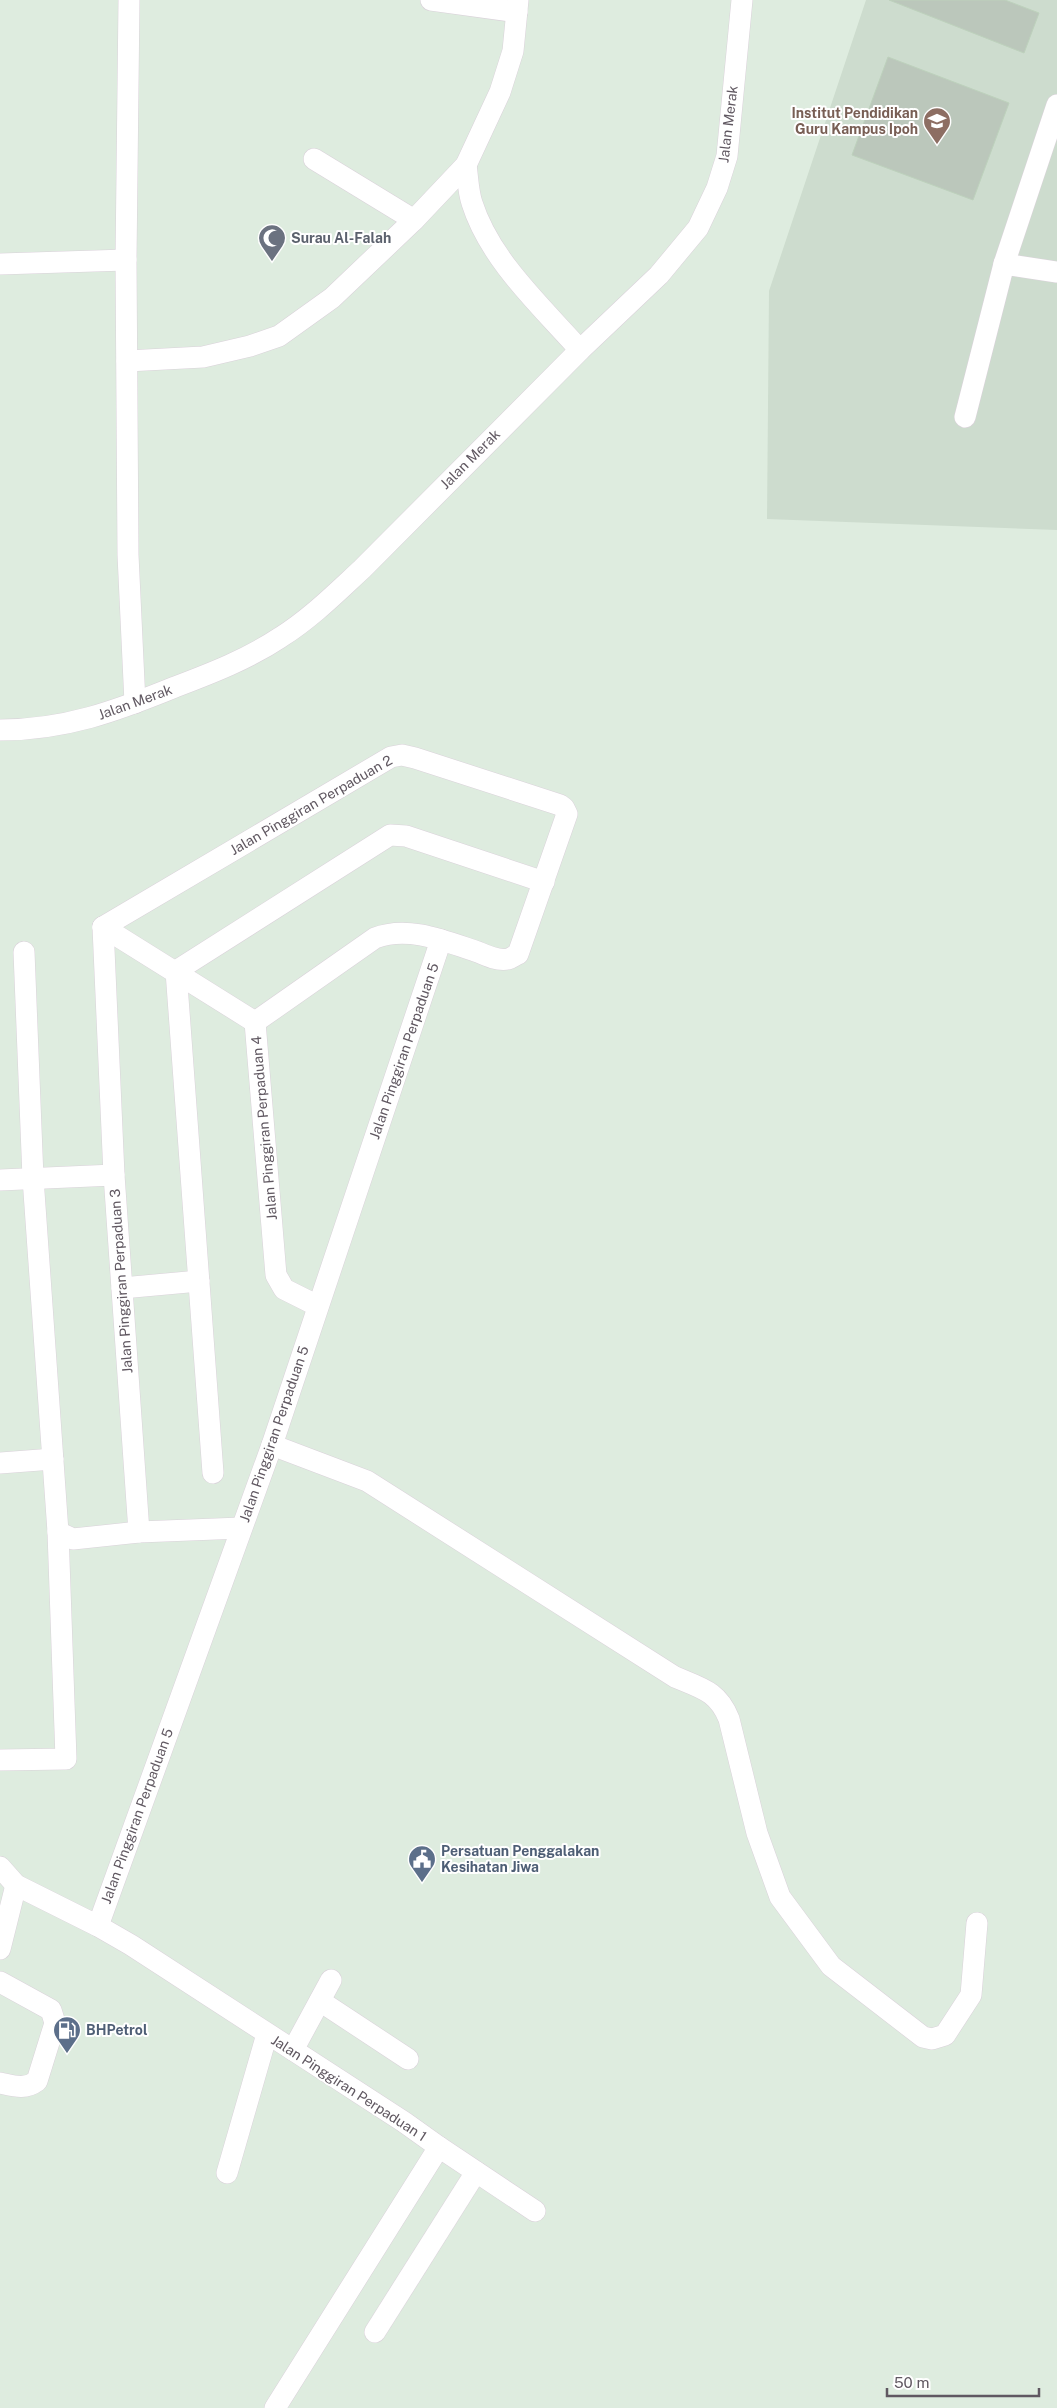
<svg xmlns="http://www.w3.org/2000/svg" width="1057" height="2408" font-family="'Public Sans',sans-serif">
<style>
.education{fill:#cddcce}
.building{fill:#bbc7bb;stroke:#bdd1bc}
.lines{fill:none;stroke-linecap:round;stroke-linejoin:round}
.minor-casing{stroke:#dad2da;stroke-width:22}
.minor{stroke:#fff;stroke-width:21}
.labels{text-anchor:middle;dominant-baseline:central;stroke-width:4;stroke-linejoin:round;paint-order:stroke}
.education-label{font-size:14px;font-weight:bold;fill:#785e54;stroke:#fff;text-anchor:end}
.street-label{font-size:14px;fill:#605861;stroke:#fff}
.worship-label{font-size:14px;font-weight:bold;fill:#5b616d;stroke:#fff;text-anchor:start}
.service-label{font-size:14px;font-weight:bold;fill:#4e5e75;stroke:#fff;text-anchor:start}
</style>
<rect width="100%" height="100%" fill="#deecdf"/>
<path class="education" d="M866,0h191v530l-290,-11 2,-228z"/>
<g class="building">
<path d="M889,0h116l34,13 -15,40z"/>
<path d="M888,57l121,46 -36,97 -121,-45z"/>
</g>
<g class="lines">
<g class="minor-casing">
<g id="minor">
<path d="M129,0l-3,260 2,295 7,148"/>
<path d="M431,0l86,12"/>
<path d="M314,159l100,61"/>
<path d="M466,165c2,13 2,26 6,38 18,57 69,103 108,147"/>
<path d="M0,264l126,-4"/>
<path d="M1004,264l53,8"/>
<path d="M127,361l76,-4 47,-11 29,-10 53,-38 82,-78 52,-55 34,-73 13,-41 5,-51"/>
<path d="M965,417l39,-153 53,-159"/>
<path d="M0,730c65,0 116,-19 175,-43 37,-14 73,-28 106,-50 30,-19 55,-44 81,-68l218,-219 79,-75 39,-47 19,-40 10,-32 15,-156"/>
<path d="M103,927l288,-170 11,-2 13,3 145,47 4,3 3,6 -49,140c-3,1 -6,4 -10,5 -10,2 -21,-3 -30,-7 -33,-11 -70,-27 -103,-14l-120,84 21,253 8,14 34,17"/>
<path d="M103,927l11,248 25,357 102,-4"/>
<path d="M103,927l152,95"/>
<path d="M0,1180l114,-5"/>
<path d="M122,1288l77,-7"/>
<path d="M272,1445l95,36 308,196c26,11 43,14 54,42l28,114 23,64 51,69 92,71 9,2 13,-4 26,-40 6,-72"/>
<path d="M0,1463l53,-4"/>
<path d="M213,1473l-37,-502 214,-136 16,1 138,46"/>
<path d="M58,1532l15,7 66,-7"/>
<path d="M0,1760l66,-1 -8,-227 -25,-354 -9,-226"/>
<path d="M0,1867l16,18 82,41 33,19 273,177 35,25 -164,261"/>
<path d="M98,1926l174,-481 169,-505"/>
<path d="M0,1949l16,-64"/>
<path d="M0,1982l51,28 4,13 -18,58c-12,9 -23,5 -37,2"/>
<path d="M320,2001l88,58"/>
<path d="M293,2050l38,-70"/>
<path d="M439,2147l96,64"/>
<path d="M227,2173l40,-139"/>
<path d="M375,2332l101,-160"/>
</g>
</g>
<use href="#minor" class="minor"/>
</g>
<defs>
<g id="university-pin" transform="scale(1.4375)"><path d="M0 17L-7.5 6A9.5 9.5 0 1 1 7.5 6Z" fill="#8d6e63" stroke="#fff"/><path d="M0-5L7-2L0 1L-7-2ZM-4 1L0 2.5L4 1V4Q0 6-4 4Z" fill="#fff"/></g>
<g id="mosque-pin" transform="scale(1.4375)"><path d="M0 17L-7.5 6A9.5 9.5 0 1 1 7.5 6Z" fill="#6b7280" stroke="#fff"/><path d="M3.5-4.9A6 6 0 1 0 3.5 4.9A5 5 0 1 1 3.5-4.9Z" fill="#fff"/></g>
<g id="civic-pin" transform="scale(1.4375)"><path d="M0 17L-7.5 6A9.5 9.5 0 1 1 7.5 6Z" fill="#5c6f8a" stroke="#fff"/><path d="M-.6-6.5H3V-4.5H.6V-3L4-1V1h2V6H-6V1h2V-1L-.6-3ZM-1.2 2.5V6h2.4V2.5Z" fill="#fff"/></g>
<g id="fuel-pin" transform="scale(1.4375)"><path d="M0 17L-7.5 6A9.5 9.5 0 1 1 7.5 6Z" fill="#5c6f8a" stroke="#fff"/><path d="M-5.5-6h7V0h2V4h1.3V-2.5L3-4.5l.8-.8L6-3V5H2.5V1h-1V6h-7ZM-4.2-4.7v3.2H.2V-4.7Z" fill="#fff"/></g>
</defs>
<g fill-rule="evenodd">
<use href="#university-pin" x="937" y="121"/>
<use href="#mosque-pin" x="272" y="238"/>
<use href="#civic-pin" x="422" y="1859"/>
<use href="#fuel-pin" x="67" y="2030"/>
</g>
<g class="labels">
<g class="education-label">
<text x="918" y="113">Institut Pendidikan<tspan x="918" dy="16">Guru Kampus Ipoh</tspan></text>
</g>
<g class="street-label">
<text transform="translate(728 124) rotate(-83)">Jalan Merak</text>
<text transform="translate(470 459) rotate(-45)">Jalan Merak</text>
<text transform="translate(135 702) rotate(-20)">Jalan Merak</text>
<text transform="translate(311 805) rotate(-30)">Jalan Pinggiran Perpaduan 2</text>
<text transform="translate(404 1051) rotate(-71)">Jalan Pinggiran Perpaduan 5</text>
<text transform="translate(264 1128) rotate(-95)">Jalan Pinggiran Perpaduan 4</text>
<text transform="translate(121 1281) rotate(-94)">Jalan Pinggiran Perpaduan 3</text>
<text transform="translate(274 1434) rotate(-71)">Jalan Pinggiran Perpaduan 5</text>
<text transform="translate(137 1816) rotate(-70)">Jalan Pinggiran Perpaduan 5</text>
<text transform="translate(349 2088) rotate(33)">Jalan Pinggiran Perpaduan 1</text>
</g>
<g class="worship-label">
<text x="291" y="238">Surau Al-Falah</text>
</g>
<g class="service-label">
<text x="441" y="1851">Persatuan Penggalakan<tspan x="441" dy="16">Kesihatan Jiwa</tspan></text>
<text x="86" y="2030">BHPetrol</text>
</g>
</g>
<path d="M887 2388v8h152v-8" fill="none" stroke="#605861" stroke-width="2.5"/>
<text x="894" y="2388" font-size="15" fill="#605861" stroke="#ffffff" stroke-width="4" paint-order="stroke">50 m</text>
</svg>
